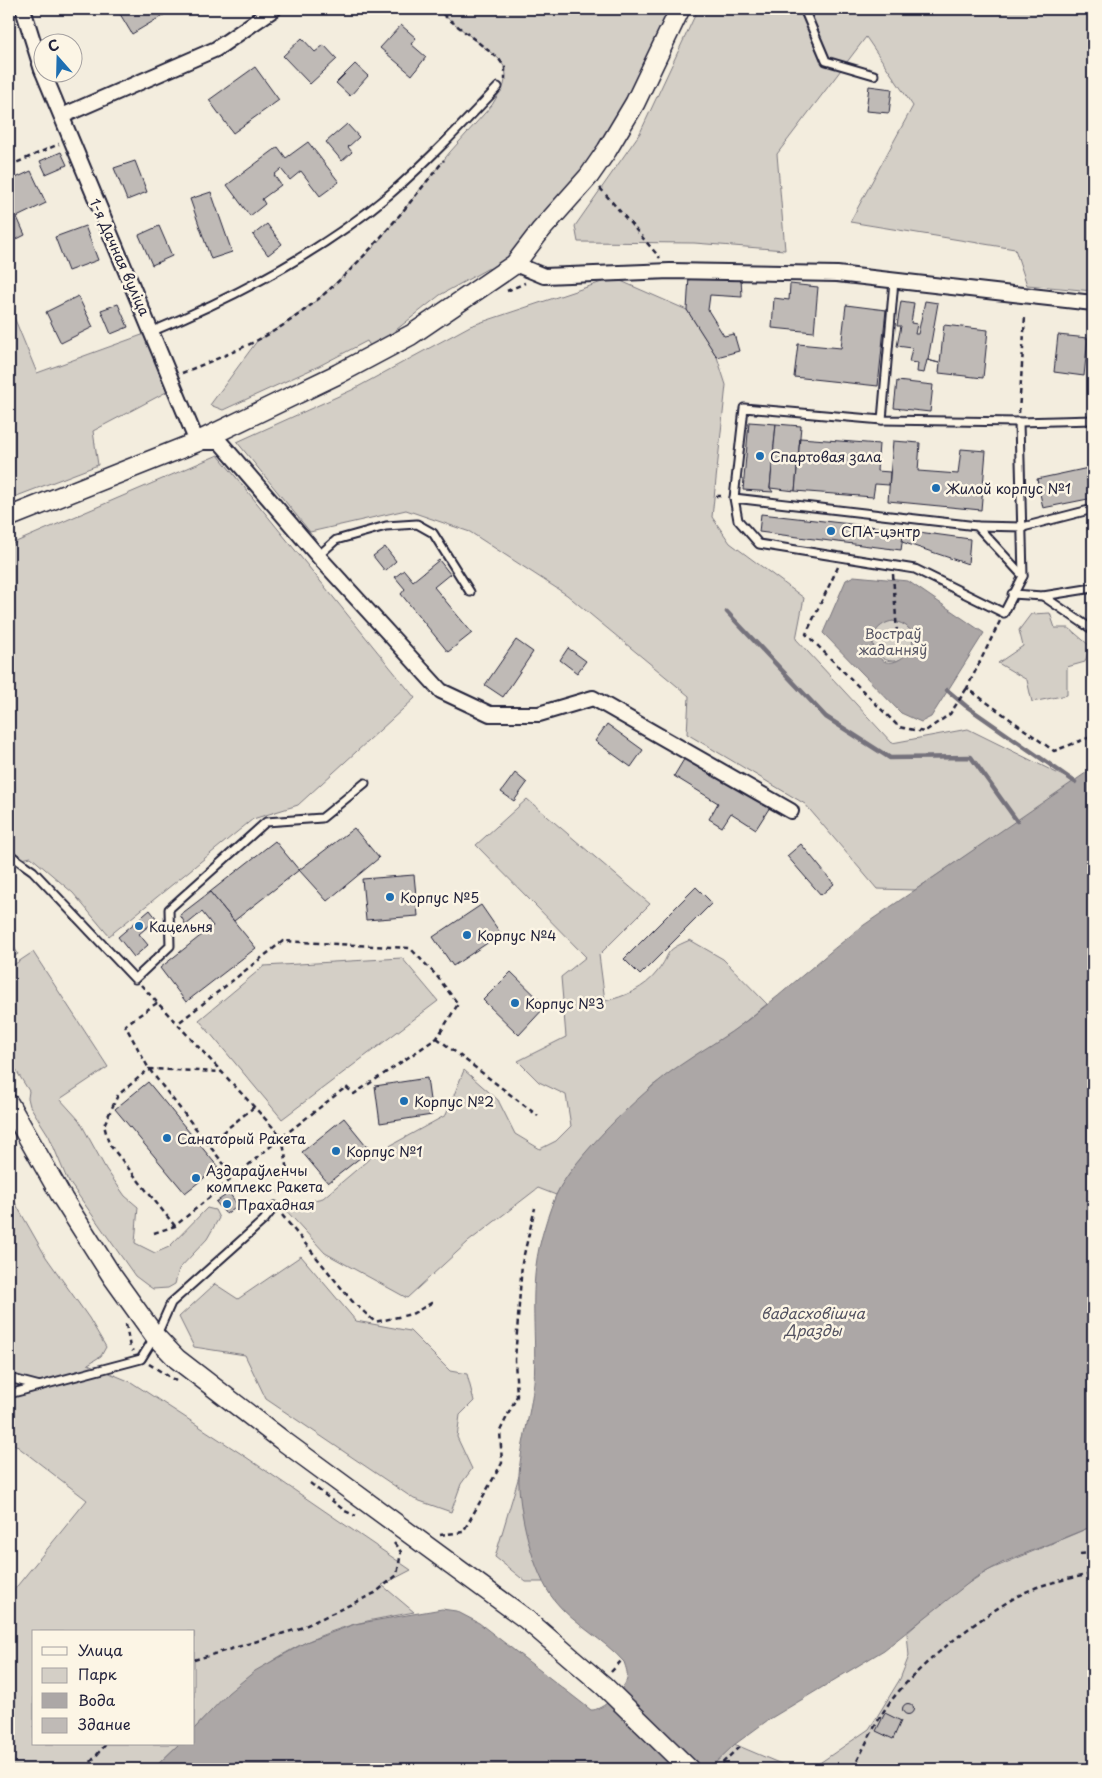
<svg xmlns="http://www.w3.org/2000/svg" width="1102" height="1778" font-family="'Playpen Sans',sans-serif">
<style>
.green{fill:#d4cfc6;stroke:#7b7880}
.water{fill:#aca7a6;stroke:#75727b;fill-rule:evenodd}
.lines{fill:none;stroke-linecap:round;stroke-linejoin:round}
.stream{stroke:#75727b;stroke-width:4.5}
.building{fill:#bfbab6;stroke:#22223b}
.lane-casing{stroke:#22223b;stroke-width:11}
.street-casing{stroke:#22223b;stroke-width:18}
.secondary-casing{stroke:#22223b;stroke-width:22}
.path{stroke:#22223b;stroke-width:2.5;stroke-dasharray:5 4;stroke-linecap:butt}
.lane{stroke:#fcf5e5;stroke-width:7}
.street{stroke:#fcf5e5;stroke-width:14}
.secondary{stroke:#fcf5e5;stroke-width:19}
.poi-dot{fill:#1f6fb2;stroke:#fcf5e5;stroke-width:2}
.labels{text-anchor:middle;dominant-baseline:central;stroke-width:5;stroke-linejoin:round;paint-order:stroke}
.street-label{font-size:14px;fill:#22223b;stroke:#fcf5e5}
.poi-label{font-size:14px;fill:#22223b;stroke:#fcf5e5;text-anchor:start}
.park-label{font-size:14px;fill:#575665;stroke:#fcf5e5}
.water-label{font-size:15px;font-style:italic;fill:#525160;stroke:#fcf5e5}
</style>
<rect width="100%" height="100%" fill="#f3edde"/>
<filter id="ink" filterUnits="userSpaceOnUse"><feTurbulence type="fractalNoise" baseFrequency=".02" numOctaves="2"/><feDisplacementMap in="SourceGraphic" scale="10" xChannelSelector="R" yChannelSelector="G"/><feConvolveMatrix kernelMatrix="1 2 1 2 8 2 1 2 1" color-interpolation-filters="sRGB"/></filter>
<g filter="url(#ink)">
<g class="green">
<path d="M436,9h244l-45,94 -120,161 -28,5 -47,26 -68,54 -5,-8 -48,25 -96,44 -13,-5 47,-64 26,-16 34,-25 56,-52 77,-96 42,-47 12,-20 2,-10 -1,-7 -6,-9z"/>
<path d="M698,9h395v282l-66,-6 -12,-36 -165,-27 63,-116 -47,-69 -89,117 8,96 -91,-7 -116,-1 -3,-16 65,-93z"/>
<path d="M614,278l73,32 30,47 9,28 -14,132 18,26 74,55 -8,41 96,104 76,-14 107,53 -160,108 -38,-1 -72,-85 -118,-70 2,-38 -122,-101 -97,-63 -64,-22 -96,22 -73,-90 115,-52 118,-64z"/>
<path d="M9,305l28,68 116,-42 19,58 -79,42 5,34 -89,34z"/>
<path d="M218,455l197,243 -117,107 -45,14 -144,117 -36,-43 -42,-36 -22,5v-317z"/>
<path d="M1050,613l5,15h14l21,18 -5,16 -18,5v28l-35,7 -5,-22 -29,-17 25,-17 -4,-16 12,-16z"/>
<circle cx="893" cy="641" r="20"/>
<path d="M527,799l123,105 -51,51 6,46c19,-4 40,-13 52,-29 16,-20 4,-20 33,-32l33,19 44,45 -31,25 -84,57 -84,89 -12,20 -18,-7 -70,54 -61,56 -82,-45 -42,-46 40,-9 52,-44 71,-39 18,-45 34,30 17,34 25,15 16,-8 15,-15 -5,-31 -27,-13 -21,-21 48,-24 -5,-60 25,-20 -110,-112z"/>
<path d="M9,938l9,16 -9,5z"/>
<path d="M33,952l75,115 -48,32 19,21 27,49 19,27 13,11 -3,36 20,10 14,-6 38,-39 8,2 4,8 -12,21 -28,30 -4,15 -7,4 -15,1 -6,-4 -12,-9 -68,-97 -18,-43 -19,-30 -2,-8 1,-7 -20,-32v-91z"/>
<path d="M402,958l36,43 -156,118 -83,-99 65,-54z"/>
<path d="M9,1192l37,65 43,61 17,29 -5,9 -13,8 43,18 109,71 171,117 -29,15 32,27c-19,4 -40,7 -59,12 -68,19 -114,55 -161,105v-97h-160v112h145l-26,25h-144v-173l78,-96 -78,-60z"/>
<path d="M301,1256l55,65 54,10 40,40 17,3 7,27 -14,14 -3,22 15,32 -11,15 -10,28 -37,-13 -148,-100 -21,-44 -51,-8 -15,-30 36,-33 23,15z"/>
<path d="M519,1476l3,31 21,75h-17l-31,-25z"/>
<path d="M1093,1526l-2,36 2,3v204h-282l58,-40 6,-9 25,-41 9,-23 -2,-23 43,-38 39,-25z"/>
<path d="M734,1744l59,25h-78l-3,-4z"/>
</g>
<g class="water">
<path d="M854,576l54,5 76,52 -53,84 -10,5 -20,-9 -78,-80 23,-53zM893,621c48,9 -4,67 -19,28 -5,-15 6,-26 19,-28z"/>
<path d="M1093,768v758l-91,37 -27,15 -91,72 -116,70 -34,25 -25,24h-556l26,-25h15v-15l34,-36 27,-22 51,-29 49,-18 87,-15 14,2 23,12 112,87c11,1 33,-20 36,-31 1,-6 -1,-11 -3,-17 -20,-23 -50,-37 -69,-61 -22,-26 -38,-94 -36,-127 2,-31 12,-61 15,-92 3,-46 -5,-87 5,-134 4,-17 10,-37 17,-53 17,-37 85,-103 120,-127 24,-17 50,-31 73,-49 40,-30 75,-64 115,-94z"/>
</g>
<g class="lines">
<g class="stream">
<path d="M727,612l99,105 64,41 81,-1 46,64"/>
<path d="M947,690l19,16 109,76"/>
</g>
</g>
<g class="building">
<path d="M117,9h48l2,4 -35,21z"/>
<path d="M401,25l15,13 -5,6 15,13 -14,18 -32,-27z"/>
<path d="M302,38l13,14 9,-7 13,14 -27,25 -27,-28z"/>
<path d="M355,64l13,12 -18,20 -14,-13z"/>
<path d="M255,67l24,33 -46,33 -24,-33z"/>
<path d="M869,86l23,3 -3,24 -23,-2z"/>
<path d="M347,124l12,13 -11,10 4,5 -10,9 -16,-19z"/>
<path d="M308,142l31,40 -19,14 -19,-25 -11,9 -9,-11 -7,6 7,10 -19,14 3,5 -15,12 -23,-31 51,-38 8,11z"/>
<path d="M61,152l6,13 -21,9 -6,-13z"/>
<path d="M135,161l12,31 -20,8 -13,-32z"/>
<path d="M31,171l15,32 -29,14 8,18 -16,8v-62z"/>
<path d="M211,192l21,60 -21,7 -21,-60z"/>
<path d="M267,224l15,20 -14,11 -15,-20z"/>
<path d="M85,226l13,34 -30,11 -13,-34z"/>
<path d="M159,226l13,30 -20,9 -13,-30z"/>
<path d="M689,276l52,1 1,20 -32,-2 -2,15 16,26 10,-2 5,17 -22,6 -30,-47z"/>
<path d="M790,284l28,3 -4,45 -42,-4 2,-30 15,2z"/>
<path d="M78,296l15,31 -32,16 -15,-31z"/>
<path d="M901,301l13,2 -3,20 6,1 -2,10h3l7,-33 13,2 -10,57 11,3 -12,-3 -3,13 -7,-1 1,-9 -9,-1 3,-14 -15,-2 4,-20h-4z"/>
<path d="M118,304l10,23 -17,7 -10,-24z"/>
<path d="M846,305l40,5 -8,76 -84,-9 4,-33 43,4z"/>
<path d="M944,325l44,5 -5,48 -44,-5z"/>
<path d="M1058,335l30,3 -4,38 -30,-4z"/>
<path d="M897,381l36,4 -3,27 -36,-4z"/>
<path d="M749,422l27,2 -6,64 3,4 -30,-2z"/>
<path d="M776,424l25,2 -6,65 -25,-3z"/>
<path d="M800,438l79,6 -2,27 13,1 -1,13 -14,-1 -2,13 -78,-6z"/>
<path d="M893,441l27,2 -2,28 40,3 3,-25 25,2 -5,59 -93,-9z"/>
<path d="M1093,467v31l-50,10 -6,-29z"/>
<path d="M761,514l143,16 -3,20 -142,-18z"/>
<path d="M904,530l66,9 -2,25 -66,-22z"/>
<path d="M385,547l11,14 -11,10 -12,-15z"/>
<path d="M439,560l11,14 -16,13 38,46 -24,19 -47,-58 4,-5 -10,-12 9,-7 9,11z"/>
<path d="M516,640l17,12 -30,45 -18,-12z"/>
<path d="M568,648l18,13 -9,12 -17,-13z"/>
<path d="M607,724l36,26 -12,17 -36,-26z"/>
<path d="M686,756l84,51 -14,22 -25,-16 -9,14 -13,-8 9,-16 -44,-27z"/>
<path d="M515,773l12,10 -13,18 -13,-9z"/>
<path d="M354,828l25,30 -52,43 -28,-31z"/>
<path d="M275,841l24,29 -65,51 -24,-29z"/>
<path d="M801,844l33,40 -13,11 -34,-39z"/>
<path d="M414,875l4,41 -52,4 -4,-41z"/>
<path d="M696,887l16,16 -72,72 -16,-16z"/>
<path d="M210,892l46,56 -70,54 -26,-34 53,-42 -11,-14 -16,13 -6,-10z"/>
<path d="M481,905l20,29 -48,32 -20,-29z"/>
<path d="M150,910l7,9 -18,15 9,11 -14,12 -16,-20z"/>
<path d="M511,972l35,34 -27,29 -36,-35z"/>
<path d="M427,1078l5,37 -52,8 -5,-37z"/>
<path d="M148,1082l70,85 -33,26 -70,-84z"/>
<path d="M344,1118l26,32 -42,33 -26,-31z"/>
<path d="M229,1193l9,12 -12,9 -10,-12z"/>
<circle cx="908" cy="1709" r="5.5"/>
<path d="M885,1713l16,8 -8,18 -17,-8z"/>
</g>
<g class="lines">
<g class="lane-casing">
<g id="lane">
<path d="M804,9l22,52 48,14"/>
<path d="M153,331c84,-35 167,-78 237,-137 38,-33 73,-70 108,-107"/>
<path d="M882,420l12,-139"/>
<path d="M1019,422l4,154"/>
<path d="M734,498l243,28 46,50 -19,37 -89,-44 -156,-25 -21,-24z"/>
<path d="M734,498l10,-90 138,12 137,2 74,-2"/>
<path d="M977,526l46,1 70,-18"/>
<path d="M318,556l18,-16 50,-14 31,-2 16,9 37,59"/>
<path d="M1012,594l31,2 50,-8"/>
<path d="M1043,596l50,34"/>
<path d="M9,854l24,17 102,108 35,-33 -1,-37 97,-87 56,-4 43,-35"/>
<path d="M9,1378l31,8"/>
<path d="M9,1394l132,-35 18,-29 12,-27 93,-83 11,-14"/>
</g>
</g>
<g class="street-casing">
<g id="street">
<path d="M23,9l19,61"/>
<path d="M43,72l154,370h23l98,114 123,135 49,23h49l54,-16 198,113"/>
<path d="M62,116l154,-67 58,-40"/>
<path d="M515,264l29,12 126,-5 167,3 256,29"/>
</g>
</g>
<g class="secondary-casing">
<g id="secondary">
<path d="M9,517l188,-75 141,-68 73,-39 104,-71 26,-34 48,-54 18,-26 28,-47 45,-94"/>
<path d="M9,1104l54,95 49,77 43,60 22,23 105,81 244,179 78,67 85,83"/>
</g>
</g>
<g class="path">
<path d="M436,9l63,50 6,9v12"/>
<path d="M9,166l50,-22"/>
<path d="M600,188l60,70"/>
<path d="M507,291l18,-8"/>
<path d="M182,373c34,-14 69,-27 100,-47 66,-43 114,-106 162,-166"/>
<path d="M1019,413l6,-97"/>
<path d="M716,496h7"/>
<path d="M838,567l-32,67 93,93 25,5 26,-18 17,-26"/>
<path d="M893,574l4,59"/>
<path d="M1000,621l-33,67 87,63 39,-15"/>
<path d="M141,985l141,152 6,34 -10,26"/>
<path d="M157,1003l-32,22 24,44 85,108"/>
<path d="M437,1038l101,78"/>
<path d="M208,1144l46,-37"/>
<path d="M282,1215l70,86 23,21 37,-8 21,-12"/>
<path d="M175,1226l-66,-82 -5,-19 14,-30 31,-26 72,3"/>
<path d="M154,1233l21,-7 107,-89 64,-50 8,7 83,-56 21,-34 -22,-29 -26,-27 -127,-7 -106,83"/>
<path d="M126,1324l4,24 3,3"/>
<path d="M149,1364l27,17"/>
<path d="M310,1483l35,28 11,5"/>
<path d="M440,1535l23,-3 39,-69 -2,-32 17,-35 -2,-36 7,-97 13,-55"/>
<path d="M1080,1554l13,-1"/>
<path d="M194,1660l107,-32 74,-35 22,-18 4,-23 -7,-9"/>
<path d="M611,1672l11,-12"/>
<path d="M85,1769l21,-25"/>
<path d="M716,1769l23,-22"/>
<path d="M853,1769c12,-23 22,-46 37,-67 28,-37 86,-82 126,-105 24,-14 51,-18 77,-23"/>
</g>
<use href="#lane" class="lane"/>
<use href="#street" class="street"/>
<use href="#secondary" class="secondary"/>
</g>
</g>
<g class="poi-dot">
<circle cx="760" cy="456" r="5"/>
<circle cx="936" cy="488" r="5"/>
<circle cx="831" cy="531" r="5"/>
<circle cx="390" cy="897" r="5"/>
<circle cx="139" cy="926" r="5"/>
<circle cx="467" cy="935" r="5"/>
<circle cx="515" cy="1003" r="5"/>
<circle cx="404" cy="1101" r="5"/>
<circle cx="167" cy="1138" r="5"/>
<circle cx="336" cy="1151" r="5"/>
<circle cx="196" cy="1178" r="5"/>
<circle cx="227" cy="1204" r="5"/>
</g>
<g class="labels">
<g class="street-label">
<text transform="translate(120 257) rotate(66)">1-я Дачная вуліца</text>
</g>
<g class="poi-label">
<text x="770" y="456">Спартовая зала</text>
<text x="946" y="488">Жилой корпус №1</text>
<text x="841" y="531">СПА-цэнтр</text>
<text x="400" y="897">Корпус №5</text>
<text x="149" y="926">Кацельня</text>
<text x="477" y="935">Корпус №4</text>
<text x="525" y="1003">Корпус №3</text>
<text x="414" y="1101">Корпус №2</text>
<text x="177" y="1138">Санаторый Ракета</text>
<text x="346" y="1151">Корпус №1</text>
<text x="206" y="1170">Аздараўленчы<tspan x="206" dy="16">комплекс Ракета</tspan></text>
<text x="237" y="1204">Прахадная</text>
</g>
<g class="park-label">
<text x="893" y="633">Востраў<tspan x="893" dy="16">жаданняў</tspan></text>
</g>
<g class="water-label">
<text x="813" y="1312">вадасховішча<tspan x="813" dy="17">Дразды</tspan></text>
</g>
</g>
<rect width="1102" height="1778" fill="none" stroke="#fcf5e5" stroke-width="30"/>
<rect x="15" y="15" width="1072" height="1748" fill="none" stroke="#22223b" stroke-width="2" filter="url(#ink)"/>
<rect x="32" y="1630" width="162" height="115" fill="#fcf5e5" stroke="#a5a1a1"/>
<rect x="42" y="1647" width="25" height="8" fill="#fcf5e5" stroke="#a5a1a1"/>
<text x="78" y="1656" font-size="15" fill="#22223b">Улица</text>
<rect x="42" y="1668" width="25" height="15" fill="#d4cfc6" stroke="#a5a1a1"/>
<text x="78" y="1680" font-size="15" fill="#22223b">Парк</text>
<rect x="42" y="1693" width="25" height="15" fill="#aca7a6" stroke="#a5a1a1"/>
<text x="78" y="1706" font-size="15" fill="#22223b">Вода</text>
<rect x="42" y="1718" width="25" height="15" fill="#bfbab6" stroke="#a5a1a1"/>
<text x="78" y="1730" font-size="15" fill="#22223b">Здание</text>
<g transform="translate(58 58) rotate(340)"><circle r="24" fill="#fcf5e5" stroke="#a5a1a1"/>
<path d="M0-4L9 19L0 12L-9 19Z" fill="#1f6fb2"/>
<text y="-8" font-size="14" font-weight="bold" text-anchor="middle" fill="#22223b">С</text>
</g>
</svg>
